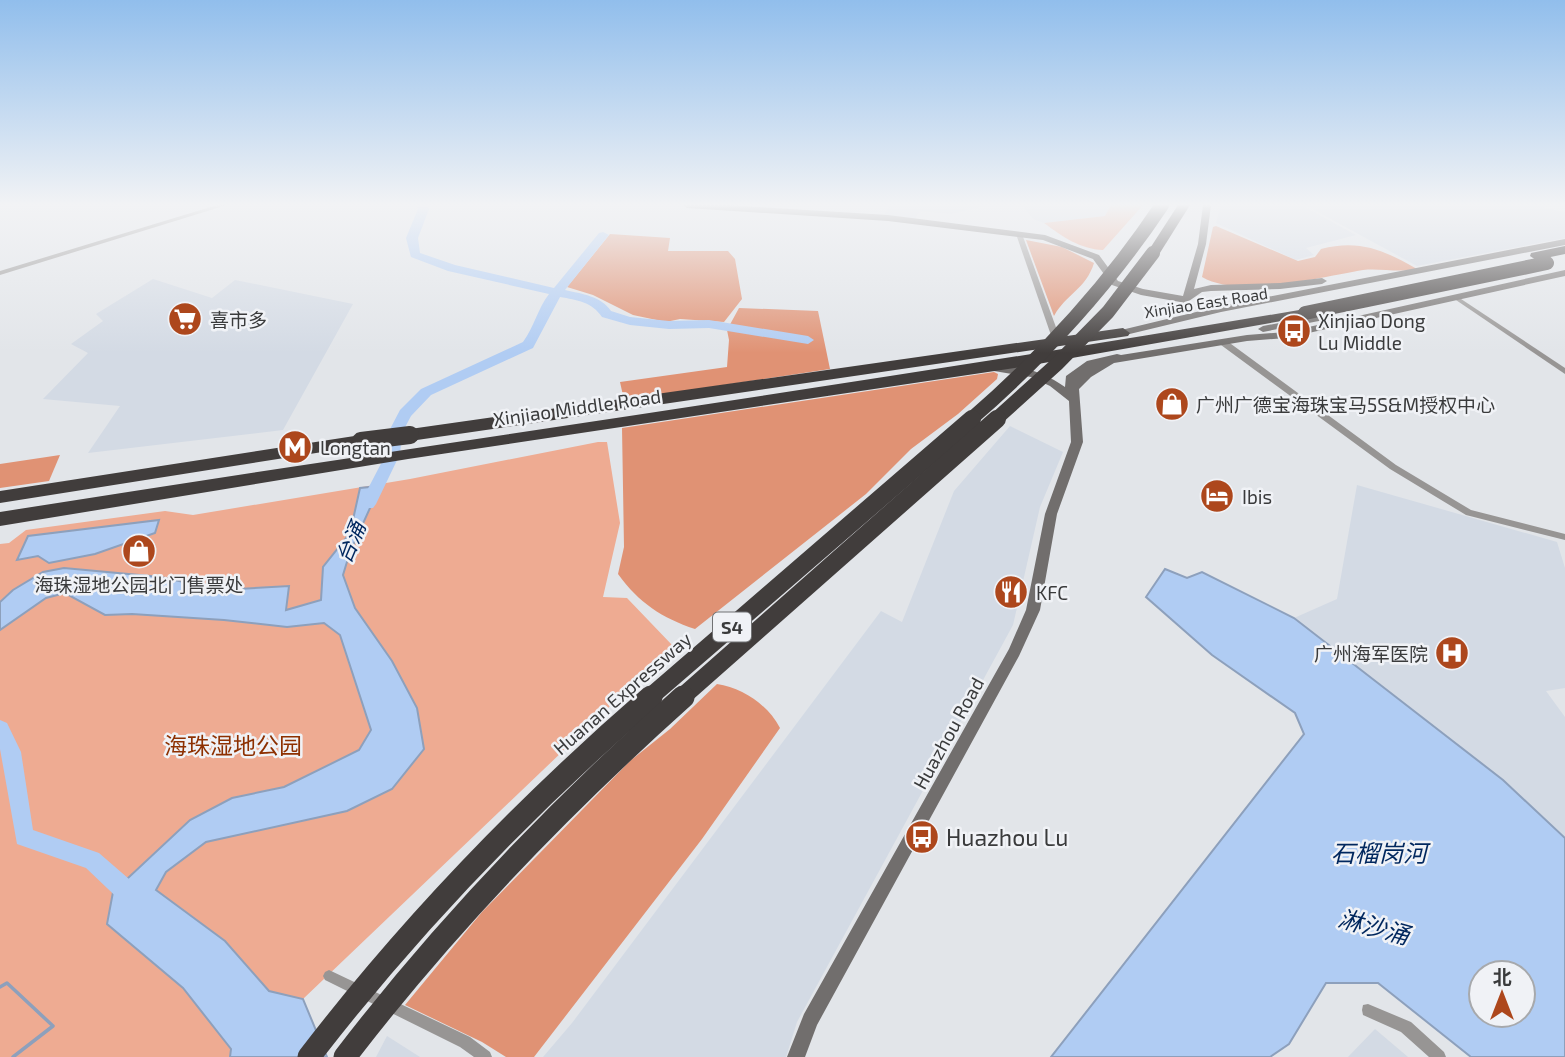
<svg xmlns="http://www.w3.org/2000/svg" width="1565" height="1057" font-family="'Exo 2','Noto Sans SC',sans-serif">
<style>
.built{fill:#d3dae4}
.green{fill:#eeab92}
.forest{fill:#e09274}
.water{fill:#b0ccf3;stroke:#8da0bc;stroke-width:2;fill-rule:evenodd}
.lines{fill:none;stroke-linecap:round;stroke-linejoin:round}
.stream{stroke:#8da0bc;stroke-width:3.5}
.river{fill:#b0ccf3;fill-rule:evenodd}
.street{fill:#979594;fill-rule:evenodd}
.secondary{fill:#716e6d;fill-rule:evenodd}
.highway{fill:#413d3c;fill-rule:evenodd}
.highway-bridge-far2{stroke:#413d3c;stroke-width:14}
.highway-bridge-far1{stroke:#413d3c;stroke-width:18}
.highway-bridge{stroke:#413d3c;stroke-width:23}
.labels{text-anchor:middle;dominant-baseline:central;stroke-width:5;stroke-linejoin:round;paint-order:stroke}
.far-street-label{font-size:16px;fill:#3a3b3c;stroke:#f0f2f6}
.shield{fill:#f0f2f6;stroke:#717274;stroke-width:2}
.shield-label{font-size:18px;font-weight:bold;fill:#3a3b3c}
.poi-label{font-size:19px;fill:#3a3b3c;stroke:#f0f2f6;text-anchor:start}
.street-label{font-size:19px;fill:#3a3b3c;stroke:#f0f2f6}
.water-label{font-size:21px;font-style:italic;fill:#00275e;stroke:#f0f2f6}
.near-park-label{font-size:23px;fill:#8d3001;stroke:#f0f2f6}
.near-poi-label{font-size:23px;fill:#3a3b3c;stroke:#f0f2f6;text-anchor:start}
.near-water-label{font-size:24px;font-style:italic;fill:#00275e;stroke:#f0f2f6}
</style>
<rect width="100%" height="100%" fill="#e2e5e9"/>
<g class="built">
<path d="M890,205h99l-38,9 -31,-3 -6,9 -30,-6z"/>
<path d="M1022,205h89l-6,11 -61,7 -11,-4z"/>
<path d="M1221,205h80l55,30 -50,13 8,7 -18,5 -80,-37z"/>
<path d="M1532,205l33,7v26l-148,28 -110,-60z"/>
<path d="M153,279l59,19 23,-18 118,24 -70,126 -195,23 32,-47 -77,-7 45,-46 -17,-9 32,-23 -7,-7z"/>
<path d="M1010,426l53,26 -23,55 -27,118 -216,397 -11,35h-243l29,-34 309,-412 21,11 52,-131z"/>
<path d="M1357,485l200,57 8,26v120l-19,3 19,26v122l-68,-63 -203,-158 43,-19z"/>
<path d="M1375,1029l33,28h-60z"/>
<path d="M387,1036l33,21h-44z"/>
</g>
<g class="green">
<path d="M1111,205h32l-40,45c-23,-1 -40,-13 -59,-27l61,-7z"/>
<path d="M598,442h9l13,81 -17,74 24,1 46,48 -370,353 -43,58h-260v-513l9,-1 17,-13 139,-19 28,4 217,-36z"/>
</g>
<g class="forest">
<path d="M1216,226l82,35 17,-4 6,-8c38,-10 63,1 96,20 -18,4 -37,-1 -54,1 -43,7 -123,29 -161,7l11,-50z"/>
<path d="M610,234l60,4 -2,13h60l7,8 7,40 -18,23 -44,-3 -14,3 -33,-7 -40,-20 -26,-8z"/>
<path d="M1026,240l36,7 32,16c-8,26 -28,31 -40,53z"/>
<path d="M739,308l79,3 12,58 -206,31 -4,-18 107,-15 2,-27 -2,-10z"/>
<path d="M994,372l4,2 -1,5 -39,35 -47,35 -45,45 -171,135c-33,-11 -56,-26 -77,-55l6,-27 -2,-119z"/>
<path d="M60,455l-11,26 -49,7v-24z"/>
<path d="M717,684c26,4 51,21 63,44l-78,111 -168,218h-28l-24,-15 -77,-37 77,-93 148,-151 40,-32z"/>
</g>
<g class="water">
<path d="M380,486l-30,66 -7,23 12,33 37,53 25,47 7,41 -32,40 -45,22 -141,31 -40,30 -10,18 69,51 44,50 34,8 24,58h-97l1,-8 -48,-61 -76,-64 6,-32 77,-72 42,-22 52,-11 75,-37 12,-20 -31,-95 -16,-12 -37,4 -63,-7 -92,-6 -27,1 -40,-22 -19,5 -46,32v-28l13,-12 30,-18 21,-4 97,9 59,13 69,-4 -3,24 35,-10 2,-33 27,-34 10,-45z"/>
<path d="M159,520l-4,13 -60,21 -46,9 -11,-7 -21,4 11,-24z"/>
<path d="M1165,569l22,9 15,-6 92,46 209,162 62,58v219h-94l-93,-74h-52l-37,61 -19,13h-219l253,-323 -9,-21 -83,-58 -66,-58zM1481,973h42v42h-42z"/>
</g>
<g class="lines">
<path class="stream" d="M0,987l7,-4 46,43 -40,31"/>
<g class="river">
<path d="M416,205h11l2,4 -11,29 2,15 35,12 99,23 45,-55 4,-1 6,3 -44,55c17,4 36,6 46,21l19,6 39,4 40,-1 99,16 6,4 -6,4 -99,-16 -40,1 -39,-4 -28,-8c-10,-15 -25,-17 -42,-20l-27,51 -102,47 -20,21 -9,17 -2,21 -24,50 -3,4h-10l-3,-4 26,-50 2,-21 12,-23 21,-21 102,-47c11,-15 15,-34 26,-48l-101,-23 -37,-14 -5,-19 12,-29z"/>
<path d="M0,720l7,3 14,29 12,78 66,23 45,39 3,8 -3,8 -8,3 -8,-3 -42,-40 -69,-24 -17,-95z"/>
</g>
<g class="street">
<path d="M217,205h10l-227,70v-4z"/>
<path d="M1019,232l3,2 39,107 -1,2h-6l-1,-2 -37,-107z"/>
<path d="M1455,295l110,73v6l-112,-76 -1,-1z"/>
<path d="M1221,341h6l169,124 75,45 94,24v6l-99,-25 -76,-46 -169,-124z"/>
<path d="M329,970l141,67 20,15 2,5h-18l-14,-10 -135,-67 -2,-4 2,-4z"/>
<path d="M1368,1004l43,18 33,30 2,5h-17l-28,-25 -38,-17 -1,-5 1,-5z"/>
</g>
<g class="secondary">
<path d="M683,205h44l161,10 157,20 54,20 19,26 25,8 40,7 15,-52 5,-39h8l-5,39 -12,45 17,-4 69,-2 42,-5 5,3 -5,3 -42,5 -69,2 -9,1 -16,11 -45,-8 -29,-10 -19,-26 -50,-19 -155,-19 -201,-13z"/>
<path d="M1565,239v6l-344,67 -108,26 -5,-3 5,-3 108,-26z"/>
<path d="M1565,270v6l-279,62 -39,3 -133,22 -23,14 -12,12 4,53 -26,72 -17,96 -21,46 -202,369 -12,32h-18l17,-43 205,-365 17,-39 19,-96 26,-72 -2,-41 -19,-15 -19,-9 -43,-7v-4c26,-4 56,6 77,21l1,-11 21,-15 30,-7 4,1 126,-20 39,-3z"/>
<path d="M1321,315l3,1v4l-61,12 -5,-3 5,-3z"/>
</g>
<g class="highway">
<path d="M1178,205h12l-32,51h-10l-1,-3z"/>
<path d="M1565,246v8l-29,6 -6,-4 1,-3z"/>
<path d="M1305,309l5,1v6l-289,51 -613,92 -408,67v-14c435,-69 871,-129 1305,-203z"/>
<path d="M1123,328l7,5 -2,3 -718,105 -8,-6 8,-6z"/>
<path d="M361,435l8,6 -2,4 -367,58v-12z"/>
</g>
<g class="highway-bridge-far2">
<path d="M1305,313l242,-50"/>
<path d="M970,420c74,-64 138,-134 192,-215"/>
<path d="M995,420l62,-56 51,-52 45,-59"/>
</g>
<g class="highway-bridge-far1">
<path d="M361,441l49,-6"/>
<path d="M649,698l323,-279"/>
<path d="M681,698l316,-279"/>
</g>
<g class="highway-bridge">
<path d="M309,1057c103,-134 214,-249 342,-360"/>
<path d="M345,1057c101,-132 215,-250 338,-360"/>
</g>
</g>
<linearGradient id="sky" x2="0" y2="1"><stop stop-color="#91beec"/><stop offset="0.58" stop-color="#f2f3f5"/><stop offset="1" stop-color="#f2f3f5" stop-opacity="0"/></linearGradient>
<rect width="1565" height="353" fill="url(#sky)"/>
<defs>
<g id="supermarket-disc" transform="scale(1.75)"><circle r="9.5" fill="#ad471c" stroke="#f0f2f6"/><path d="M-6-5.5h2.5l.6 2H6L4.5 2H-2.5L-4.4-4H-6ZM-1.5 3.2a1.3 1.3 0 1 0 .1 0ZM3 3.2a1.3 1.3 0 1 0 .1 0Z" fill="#fff"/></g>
<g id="bus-disc" transform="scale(1.75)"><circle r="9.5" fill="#ad471c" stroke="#f0f2f6"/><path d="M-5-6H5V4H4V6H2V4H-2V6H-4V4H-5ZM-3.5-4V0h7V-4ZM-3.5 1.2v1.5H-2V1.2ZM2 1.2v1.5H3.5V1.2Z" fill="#fff"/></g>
<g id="shop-disc" transform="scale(1.75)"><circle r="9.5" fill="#ad471c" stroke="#f0f2f6"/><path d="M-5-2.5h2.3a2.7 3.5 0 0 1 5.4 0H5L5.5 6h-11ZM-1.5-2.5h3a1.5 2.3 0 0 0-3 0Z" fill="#fff"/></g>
<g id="metro-disc" transform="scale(1.75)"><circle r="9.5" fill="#ad471c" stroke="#f0f2f6"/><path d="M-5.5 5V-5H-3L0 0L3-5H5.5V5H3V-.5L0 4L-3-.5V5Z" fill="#fff"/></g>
<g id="hotel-disc" transform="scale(1.75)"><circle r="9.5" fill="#ad471c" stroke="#f0f2f6"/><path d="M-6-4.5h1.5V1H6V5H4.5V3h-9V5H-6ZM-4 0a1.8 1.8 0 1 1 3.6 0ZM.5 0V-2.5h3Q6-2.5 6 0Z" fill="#fff"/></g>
<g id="restaurant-disc" transform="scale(1.75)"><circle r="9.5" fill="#ad471c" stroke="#f0f2f6"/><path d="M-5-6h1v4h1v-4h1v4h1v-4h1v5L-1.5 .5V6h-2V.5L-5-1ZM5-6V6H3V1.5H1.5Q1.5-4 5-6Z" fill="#fff"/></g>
<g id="hospital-disc" transform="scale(1.75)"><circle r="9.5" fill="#ad471c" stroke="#f0f2f6"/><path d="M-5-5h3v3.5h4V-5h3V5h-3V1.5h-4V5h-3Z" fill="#fff"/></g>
</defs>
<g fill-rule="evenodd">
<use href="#supermarket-disc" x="185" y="319"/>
<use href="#bus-disc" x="1294" y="331"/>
<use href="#shop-disc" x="1172" y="404"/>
<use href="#metro-disc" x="295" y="447"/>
<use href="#hotel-disc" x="1217" y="496"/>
<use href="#shop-disc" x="139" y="551"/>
<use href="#restaurant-disc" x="1011" y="592"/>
<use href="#hospital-disc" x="1452" y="653"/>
<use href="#bus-disc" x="922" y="837"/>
</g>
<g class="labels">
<g class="far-street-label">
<text transform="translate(1206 302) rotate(-9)">Xinjiao East Road</text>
</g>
<rect class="shield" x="713" y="612.5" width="38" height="29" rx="5"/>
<g class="shield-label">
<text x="732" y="627">S4</text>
</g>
<g class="poi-label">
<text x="210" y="319">喜市多</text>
<text x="1318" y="320">Xinjiao Dong<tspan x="1318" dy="22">Lu Middle</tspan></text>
<text x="1196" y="404">广州广德宝海珠宝马5S&amp;M授权中心</text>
<text x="320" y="447">Longtan</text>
<text x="1242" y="496">Ibis</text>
<text x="139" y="584" text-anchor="middle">海珠湿地公园北门售票处</text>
<text x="1036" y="592">KFC</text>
<text x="1428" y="653" text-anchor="end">广州海军医院</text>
</g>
<g class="street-label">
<text transform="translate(577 407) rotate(-8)">Xinjiao Middle Road</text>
<text transform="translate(622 693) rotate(-41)">Huanan Expressway</text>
<text transform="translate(948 733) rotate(-61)">Huazhou Road</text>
</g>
<g class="water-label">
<text transform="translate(350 542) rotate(-67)">台涌</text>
</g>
<g class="near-park-label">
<text x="233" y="745">海珠湿地公园</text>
</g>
<g class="near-poi-label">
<text x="946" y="837">Huazhou Lu</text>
</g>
<g class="near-water-label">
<text x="1379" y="852">石榴岗河</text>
<text transform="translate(1374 926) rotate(15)">淋沙涌</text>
</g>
</g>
<g transform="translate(1502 994)"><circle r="33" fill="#f0f2f6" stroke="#a7a9ac" stroke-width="2"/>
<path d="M0-5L12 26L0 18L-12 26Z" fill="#ad471c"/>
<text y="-10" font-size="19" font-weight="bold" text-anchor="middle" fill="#3a3b3c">北</text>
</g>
</svg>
